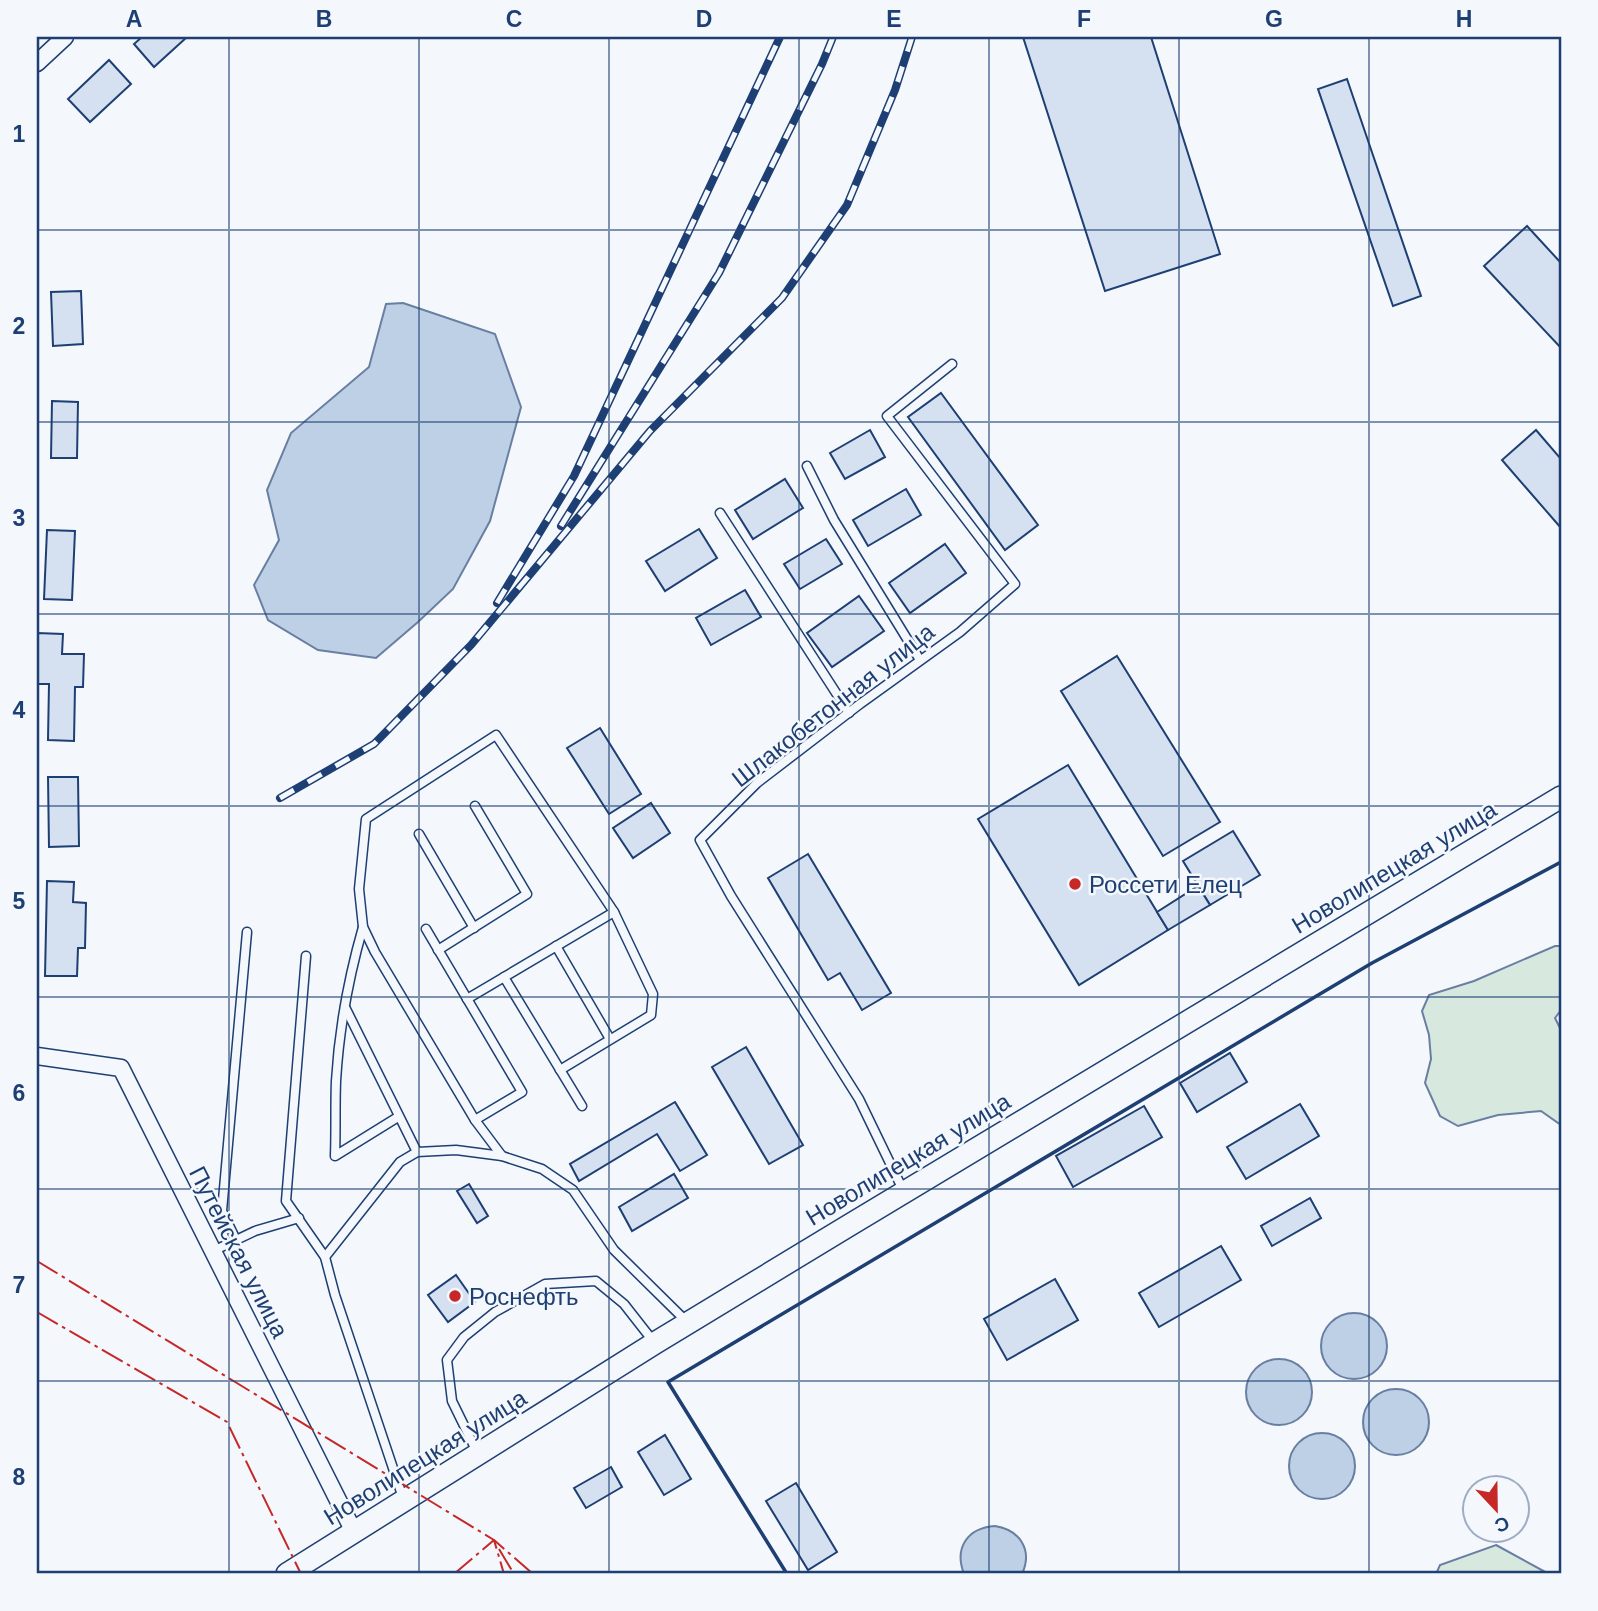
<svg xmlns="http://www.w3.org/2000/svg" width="1598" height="1611" font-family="Helvetica,sans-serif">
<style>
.green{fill:#d7e8df;stroke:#687fa3;stroke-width:2}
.water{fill:#bed0e5;stroke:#687fa3;stroke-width:2}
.building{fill:#d5e0f0;stroke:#1d3f73;stroke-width:2}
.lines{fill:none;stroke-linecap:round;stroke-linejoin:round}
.service-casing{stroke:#1d3f73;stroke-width:11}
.minor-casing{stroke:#1d3f73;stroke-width:19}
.tertiary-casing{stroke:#1d3f73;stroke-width:24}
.service{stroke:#f4f7fb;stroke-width:8}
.minor{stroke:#f4f7fb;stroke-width:16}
.tertiary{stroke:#f4f7fb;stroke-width:21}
.rail-casing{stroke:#1d3f73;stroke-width:8}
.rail{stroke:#f4f7fb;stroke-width:5;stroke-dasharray:16;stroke-linecap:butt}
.wall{stroke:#1d3f73;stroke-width:3.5}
.power{stroke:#c62828;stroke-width:2;stroke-dasharray:24 5 3.5 5;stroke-linecap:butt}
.grid{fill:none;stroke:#1d3f73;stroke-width:2;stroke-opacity:0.55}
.poi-dot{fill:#c62828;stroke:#f4f7fb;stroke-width:2.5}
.labels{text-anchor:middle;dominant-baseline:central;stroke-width:5;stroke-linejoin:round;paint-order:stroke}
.street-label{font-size:24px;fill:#1d3f73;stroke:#f4f7fb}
.poi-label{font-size:24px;fill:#1d3f73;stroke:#f4f7fb;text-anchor:start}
.neatline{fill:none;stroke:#1d3f73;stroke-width:2.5}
.grid-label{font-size:23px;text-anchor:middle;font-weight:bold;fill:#1d3f73}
</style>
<rect width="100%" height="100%" fill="#f4f7fb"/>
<g class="green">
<path d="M1555,946h6v64l-6,8 6,12v95l-20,-14 -43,4 -40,11 -18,-10 -15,-33 6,-24 -2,-24 -7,-24 7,-16 45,-14z"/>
<path d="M1496,1545l53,29h-113l4,-9z"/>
</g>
<g class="water">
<path d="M403,303l92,31 26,73 -31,114 -37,68 -35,33 -42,36 -58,-8 -50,-30 -14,-35 25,-45 -12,-50 24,-57 78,-66 17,-63z"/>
<circle cx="1354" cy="1346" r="33"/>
<circle cx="1279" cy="1392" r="33"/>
<circle cx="1396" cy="1422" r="33"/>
<circle cx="1322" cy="1466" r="33"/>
<path d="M995,1526c25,4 38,24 27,48h-58c-10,-26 3,-46 31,-48z"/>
</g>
<g class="building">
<path d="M142,37h45l-33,30 -20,-23z"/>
<path d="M1023,37h128l69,217 -115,37z"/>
<path d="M109,60l22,24 -41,38 -22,-23z"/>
<path d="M1347,79l74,217 -28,10 -75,-217z"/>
<path d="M1527,226l34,37v85l-77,-82z"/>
<path d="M81,291l2,53 -30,2 -2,-54z"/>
<path d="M941,393l97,132 -33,25 -97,-133z"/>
<path d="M52,401l26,1 -1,56h-26z"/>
<path d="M870,430l15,27 -40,22 -15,-26z"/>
<path d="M1536,430l25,29v69l-59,-68z"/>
<path d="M785,479l18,29 -50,31 -18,-29z"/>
<path d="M906,489l15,26 -53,31 -15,-26z"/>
<path d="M699,529l18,29 -52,33 -19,-30z"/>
<path d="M47,530l28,1 -3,69 -28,-1z"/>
<path d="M826,539l16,25 -42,25 -16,-25z"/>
<path d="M945,544l21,29 -56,40 -21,-30z"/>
<path d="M745,590l16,27 -50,28 -15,-27z"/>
<path d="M859,596l25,35 -52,36 -25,-34z"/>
<path d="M37,633l26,1 -1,20h22l-1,33h-8l-1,54 -26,-1 1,-56h-12z"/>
<path d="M1117,656l103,166 -57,34 -102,-165z"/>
<path d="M600,728l41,66 -32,20 -42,-66z"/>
<path d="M1068,765l100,165 -89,55 -101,-166z"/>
<path d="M48,777h30l1,69 -30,1z"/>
<path d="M651,803l19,30 -37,25 -20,-30z"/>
<path d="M1233,831l27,44 -50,30 -27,-44z"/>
<path d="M808,854l83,139 -29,17 -22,-37 -12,7 -60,-102z"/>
<path d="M47,881l27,1 -1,20 13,1 -1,45h-7l-1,28h-32z"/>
<path d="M1198,886l12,19 -42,25 -11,-18z"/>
<path d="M746,1047l57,98 -34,19 -57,-97z"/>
<path d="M1230,1053l17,29 -50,30 -17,-29z"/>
<path d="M675,1102l32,53 -27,16 -23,-37 -78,47 -9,-17z"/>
<path d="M1300,1104l19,32 -73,43 -19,-32z"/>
<path d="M1144,1106l18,31 -89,50 -17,-31z"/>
<path d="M674,1174l14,24 -56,33 -13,-24z"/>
<path d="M469,1184l19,32 -11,7 -20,-32z"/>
<path d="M1310,1198l11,20 -49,28 -11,-20z"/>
<path d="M1221,1246l20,34 -82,47 -20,-34z"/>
<path d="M456,1275l19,27 -27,20 -20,-27z"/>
<path d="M1055,1279l23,41 -71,40 -23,-41z"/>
<path d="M665,1435l26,44 -27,16 -26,-43z"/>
<path d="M611,1467l11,20 -36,21 -12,-20z"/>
<path d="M796,1483l41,69 -29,18 -42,-69z"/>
</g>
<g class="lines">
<g class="service-casing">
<g id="service">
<path d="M807,466l27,54 86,140"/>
<path d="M720,513l129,200"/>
<path d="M419,834l55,94"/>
<path d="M363,927c-14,49 -24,103 -27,154 -1,25 0,50 -1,75l63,-39"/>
<path d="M426,929l96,163 -47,28"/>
<path d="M556,946l54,93"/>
<path d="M438,950l89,-56 -52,-88"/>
<path d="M306,956l-20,245 39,56 10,38 68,203"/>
<path d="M504,977l78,129"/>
<path d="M467,999l147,-87"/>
<path d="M345,1007l72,145"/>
<path d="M502,1156l-27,-36 -100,-168 -12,-25 -4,-38 7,-70 130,-84 118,177 39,82 -2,21 -91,55"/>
<path d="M904,1192l-45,-93 -128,-203 -31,-56 57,-57 103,-79 100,-72 55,-48 -128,-168 65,-52"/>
<path d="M236,1240l-14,-29 25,-279"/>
<path d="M213,1251l42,-20 44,-13"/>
<path d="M325,1257l75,-95 17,-10 39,-2 46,6 40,13 31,21 41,60 72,71"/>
<path d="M477,1452l-25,-51 -5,-41 17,-23 31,-25 50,-28 51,-3 28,23 29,37"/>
</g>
</g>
<g class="minor-casing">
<g id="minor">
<path d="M37,63l28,-26"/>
<path d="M37,1056l84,12 233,464"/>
</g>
</g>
<g class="tertiary-casing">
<path id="tertiary" d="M287,1574l368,-231 193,-117 713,-429"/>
</g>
<use href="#service" class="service"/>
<use href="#minor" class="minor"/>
<use href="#tertiary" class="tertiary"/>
<g class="rail-casing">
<g id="rail">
<path d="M561,526l158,-253 103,-209 11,-27"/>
<path d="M497,603l77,-127 206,-439"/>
<path d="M280,798l94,-54 97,-99 179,-214 132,-133 65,-93 48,-115 17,-53"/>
</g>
</g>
<use href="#rail" class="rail"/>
<path class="wall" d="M787,1574l-119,-192 704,-419 189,-101"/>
<g class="power">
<path d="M37,1261l457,279 39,34"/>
<path d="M37,1312l190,110 74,152"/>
<path d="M499,1549l15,25"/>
<path d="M454,1574l40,-34 10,34"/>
</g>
</g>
<path class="grid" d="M229,37v1537M419,37v1537M609,37v1537M799,37v1537M989,37v1537M1179,37v1537M1369,37v1537M37,230h1524M37,422h1524M37,614h1524M37,806h1524M37,997h1524M37,1189h1524M37,1381h1524"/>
<g class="poi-dot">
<circle cx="1075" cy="884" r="7"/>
<circle cx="455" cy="1296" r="7"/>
</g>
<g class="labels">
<g class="street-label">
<text transform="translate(833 705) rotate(-38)">Шлакобетонная улица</text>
<text transform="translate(1394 867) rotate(-31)">Новолипецкая улица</text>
<text transform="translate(908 1159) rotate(-31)">Новолипецкая улица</text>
<text transform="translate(239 1252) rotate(63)">Путейская улица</text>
<text transform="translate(425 1457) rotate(-32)">Новолипецкая улица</text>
</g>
<g class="poi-label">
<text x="1089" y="884">Россети Елец</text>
<text x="469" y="1296">Роснефть</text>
</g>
</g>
<rect width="1598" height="1611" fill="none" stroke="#f4f7fb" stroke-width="77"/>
<g transform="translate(1496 1509) rotate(158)"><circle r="33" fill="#f4f7fb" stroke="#9eadc5" stroke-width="2"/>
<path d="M0-5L12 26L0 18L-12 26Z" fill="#c62828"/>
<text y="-10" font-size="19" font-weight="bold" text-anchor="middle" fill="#1d3f73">С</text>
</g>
<rect x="38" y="38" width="1522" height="1534" class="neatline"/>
<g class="grid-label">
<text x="134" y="27">A</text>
<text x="324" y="27">B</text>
<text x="514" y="27">C</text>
<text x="704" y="27">D</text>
<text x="894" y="27">E</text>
<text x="1084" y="27">F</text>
<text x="1274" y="27">G</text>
<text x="1464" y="27">H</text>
<text x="19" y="142">1</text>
<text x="19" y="334">2</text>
<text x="19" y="526">3</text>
<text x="19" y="718">4</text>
<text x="19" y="909">5</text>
<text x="19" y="1101">6</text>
<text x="19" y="1293">7</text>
<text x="19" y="1485">8</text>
</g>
</svg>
